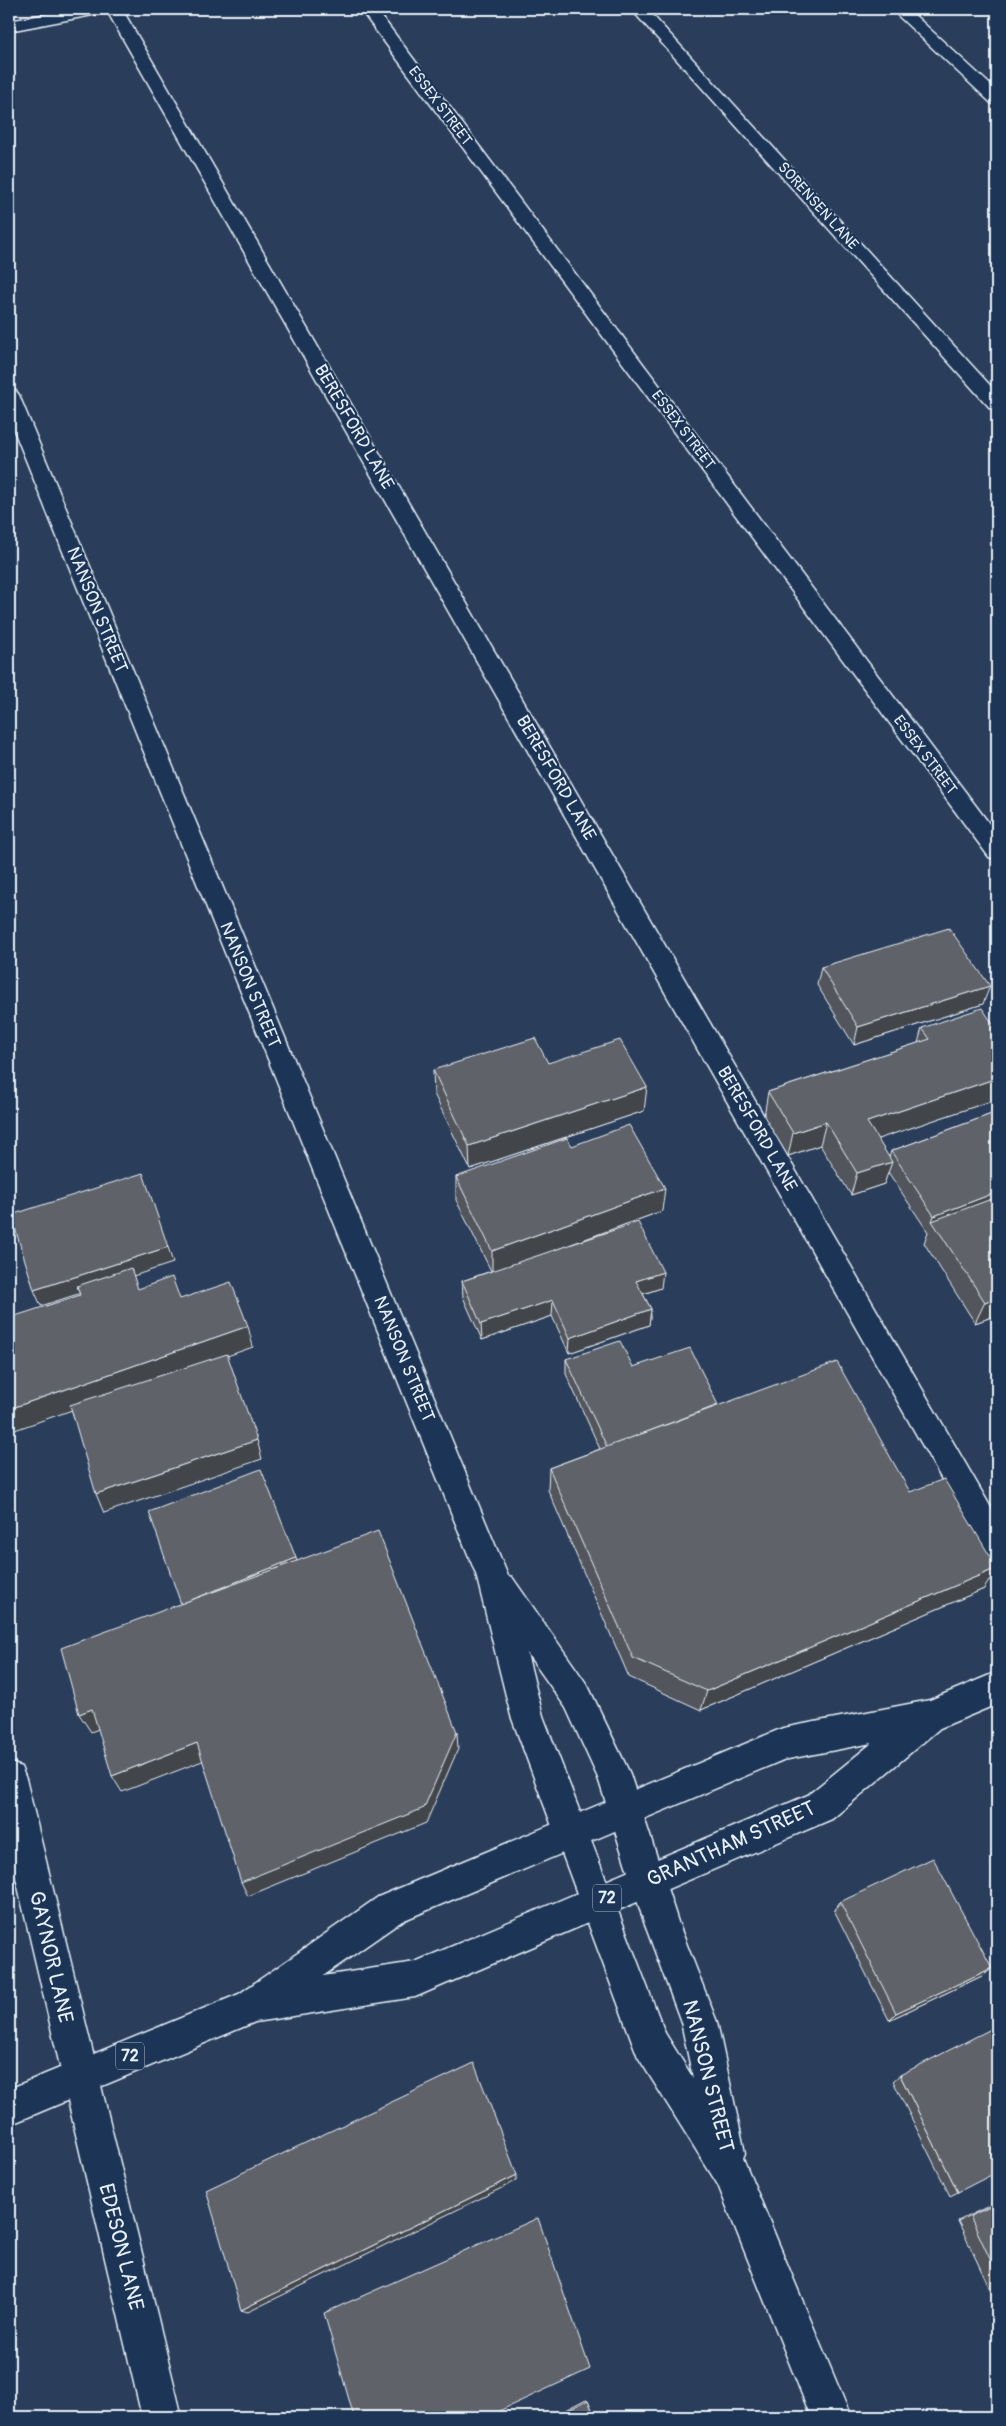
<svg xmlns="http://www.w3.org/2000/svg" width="1006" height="2426" font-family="Pangolin,sans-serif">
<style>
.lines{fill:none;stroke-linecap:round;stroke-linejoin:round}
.service-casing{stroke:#e8f1f8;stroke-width:3}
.minor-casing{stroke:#e8f1f8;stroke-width:3}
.primary-casing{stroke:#e8f1f8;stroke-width:3}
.service{fill:#1d3557;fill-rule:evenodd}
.minor{fill:#1d3557;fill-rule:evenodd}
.primary{fill:#1d3557;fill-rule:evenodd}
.wall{fill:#53545b;stroke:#e8f1f8}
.shaded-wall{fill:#43454a;stroke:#e8f1f8}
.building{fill:#60626a;stroke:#e8f1f8}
.labels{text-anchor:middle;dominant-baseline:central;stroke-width:4.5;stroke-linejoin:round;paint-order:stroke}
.far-street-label{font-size:15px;fill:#e8f1f8;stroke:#1d3557}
.shield{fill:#1d3557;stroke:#abb9c8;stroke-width:1}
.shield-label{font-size:16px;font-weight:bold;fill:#e8f1f8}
.street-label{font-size:18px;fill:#e8f1f8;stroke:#1d3557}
.near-street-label{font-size:21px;fill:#e8f1f8;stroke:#1d3557}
</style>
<rect width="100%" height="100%" fill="#2a3e5b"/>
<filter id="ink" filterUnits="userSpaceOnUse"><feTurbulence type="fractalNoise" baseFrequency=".02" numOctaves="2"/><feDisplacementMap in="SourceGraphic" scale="10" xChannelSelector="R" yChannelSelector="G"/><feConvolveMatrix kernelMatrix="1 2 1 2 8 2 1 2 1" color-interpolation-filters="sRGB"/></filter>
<g filter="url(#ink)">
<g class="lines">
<g class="service-casing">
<g id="service">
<path d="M106,9h16l875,1509v43l-11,-4z"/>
<path d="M631,9h16l350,384v17l-7,-2z"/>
<path d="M9,1762l12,5 5,12 156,638h-40l-133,-569z"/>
</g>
</g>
<g class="minor-casing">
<g id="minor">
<path d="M75,9h31l-8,5 -89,17v-10z"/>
<path d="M360,9h16l621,825v26l-8,-3z"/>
<path d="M891,9h17l89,82v14l-6,-2z"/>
<path d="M9,389l7,2 3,4 489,1181 4,1 76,109 42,88 48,148 39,100 28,131 -2,5 108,259h-40l-93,-232 -80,-128 -5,-13 -122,-328 -35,-142 -467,-1156zM527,1653l39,55 32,70 46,144 37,100 12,56 -28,-45 -122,-317z"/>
</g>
</g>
<g class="primary-casing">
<path id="primary" d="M997,1672v32l-57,24 -108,91 -223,95 -194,83 -160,25 -246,103v-36l230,-95 139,-97 405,-169 147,-28zM872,1743l-64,52 -393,167 -92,14 79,-55 381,-161z"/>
</g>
<use href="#service" class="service"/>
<use href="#minor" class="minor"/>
<use href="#primary" class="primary"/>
</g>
<g class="wall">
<path d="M821,967l162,37 -129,41 -37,-60z"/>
<path d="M995,1027h2v72l-120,40 12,19 2,-7 106,-39v203l-22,8 -51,-80 4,-11 -40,-60 -4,12 -33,11 -31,-50 -32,11 -24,-40 4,-24 150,-49 4,-15z"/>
<path d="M548,1063l96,48 -174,58 -36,-75 -1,-24z"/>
<path d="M572,1146l90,65 -118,43 117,34 -18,6 8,15 -2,16 -80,28 -17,-37 -70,24 -19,-43 -1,-16 29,-10 -35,-71v-23z"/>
<path d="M566,1359l67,8 277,125 74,97 -283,121 -72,-33 -81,-187 1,-22 51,-19 -34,-75z"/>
<path d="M840,1902l152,66 -8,7 -95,45 -55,-110z"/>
<path d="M900,2075l58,117 -8,4 -57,-115z"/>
<path d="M997,2202v102l-39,-83z"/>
<path d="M586,2399l2,1 7,17h-43z"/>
</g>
<g class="shaded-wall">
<path d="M990,986l-7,18 -129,41 4,-18z"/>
<path d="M997,1078v21l-137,46 7,-23z"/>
<path d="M647,1087l-3,24 -174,58 -1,-23z"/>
<path d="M826,1122l-6,23 -32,11 5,-23z"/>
<path d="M892,1162l-8,22 -33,11 6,-22z"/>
<path d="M665,1188l-3,23 -170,62v-22z"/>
<path d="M997,1192v14l-65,15 2,-5z"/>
<path d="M168,1247l5,16 -132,43 -7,-16z"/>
<path d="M663,1272l-2,16 -27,9 2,-16z"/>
<path d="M997,1297v18l-22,8 10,-21z"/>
<path d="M553,1300l-1,16 -70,24 -1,-16z"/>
<path d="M651,1309l-2,16 -80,28 1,-15z"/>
<path d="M248,1326l5,21 -244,85v-23z"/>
<path d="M257,1440l5,19 -158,54 -8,-19z"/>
<path d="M296,1558l3,13 -118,33z"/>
<path d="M997,1568l-13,21 -283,121 6,-19z"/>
<path d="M92,1709l11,18 -12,5 -12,-18z"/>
<path d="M457,1732l1,17 -32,74 -178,73 -7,-14z"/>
<path d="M197,1743l8,17 -83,32 -10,-16z"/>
<path d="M9,1900l3,18 -3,1z"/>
<path d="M992,1968l-8,7 -95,45 7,-7z"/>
<path d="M517,2175l-1,6 -268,131 -7,-2z"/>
</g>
<g class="building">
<path d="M949,928l41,58 -132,41 -37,-60z"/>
<path d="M982,1008l13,19h2v51l-130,44 25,40 -35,11 -31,-51 -33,11 -25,-41 162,-53 -8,-11z"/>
<path d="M535,1038l13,25 72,-23 27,47 -178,59 -36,-76z"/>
<path d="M997,1112v80l-63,24 -43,-65z"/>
<path d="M629,1125l36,63 -173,63 -36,-74 111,-39 5,8z"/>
<path d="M143,1173l25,74 -134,43 -23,-75z"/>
<path d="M997,1197v100l-12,5 -53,-81z"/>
<path d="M638,1222l25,50 -27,9 15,28 -81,29 -17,-38 -72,24 -19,-43z"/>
<path d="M131,1268l7,21 34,-12 8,22 51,-17 17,44 -239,83v-47l4,-2 -4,-16v-26l71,-23 -3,-9z"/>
<path d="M620,1341l13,26 57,-19 28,57 -111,42 -41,-88z"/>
<path d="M227,1354l30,86 -161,54 -26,-89z"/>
<path d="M837,1362l73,130 34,-13 53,89 -290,123 -74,-33 -84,-190z"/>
<path d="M261,1469l35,89 -115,46 -32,-92z"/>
<path d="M378,1531l79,201 -33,76 -183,74 -44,-139 -85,33 -20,-67 -13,5 -18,-66z"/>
<path d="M933,1858l59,110 -96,45 -56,-111z"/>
<path d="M997,2026v146l-39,20 -58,-117z"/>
<path d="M474,2063l43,112 -276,135 -35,-120z"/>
<path d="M997,2204v70l-27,-58z"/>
<path d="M538,2218l52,151 -104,48h-132l-30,-104z"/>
<path d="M588,2400l7,17h-40z"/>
</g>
</g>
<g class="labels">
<g class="far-street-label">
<text transform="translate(440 106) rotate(53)">ESSEX STREET</text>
<text transform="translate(818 206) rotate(48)">SORENSEN LANE</text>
<text transform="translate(683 430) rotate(53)">ESSEX STREET</text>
<text transform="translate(925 755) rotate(53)">ESSEX STREET</text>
</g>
<g class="shield">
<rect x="593" y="1884.5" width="28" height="27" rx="4"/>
<rect x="116" y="2042.5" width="28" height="27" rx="4"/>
</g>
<g class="shield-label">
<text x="607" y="1898">72</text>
<text x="130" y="2056">72</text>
</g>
<g class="street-label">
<text transform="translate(354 427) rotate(60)">BERESFORD LANE</text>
<text transform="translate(97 610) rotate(68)">NANSON STREET</text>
<text transform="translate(556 778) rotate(60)">BERESFORD LANE</text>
<text transform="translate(250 985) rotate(68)">NANSON STREET</text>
<text transform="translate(757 1129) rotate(60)">BERESFORD LANE</text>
<text transform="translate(404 1359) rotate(68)">NANSON STREET</text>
</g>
<g class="near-street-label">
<text transform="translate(731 1844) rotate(-24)">GRANTHAM STREET</text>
<text transform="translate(51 1957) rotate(77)">GAYNOR LANE</text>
<text transform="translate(708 2076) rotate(76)">NANSON STREET</text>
<text transform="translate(121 2247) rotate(76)">EDESON LANE</text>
</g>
</g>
<rect width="1006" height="2426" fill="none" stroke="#1d3557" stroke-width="30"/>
<rect x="15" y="15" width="976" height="2396" fill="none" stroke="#e8f1f8" stroke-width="2" filter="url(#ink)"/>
</svg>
